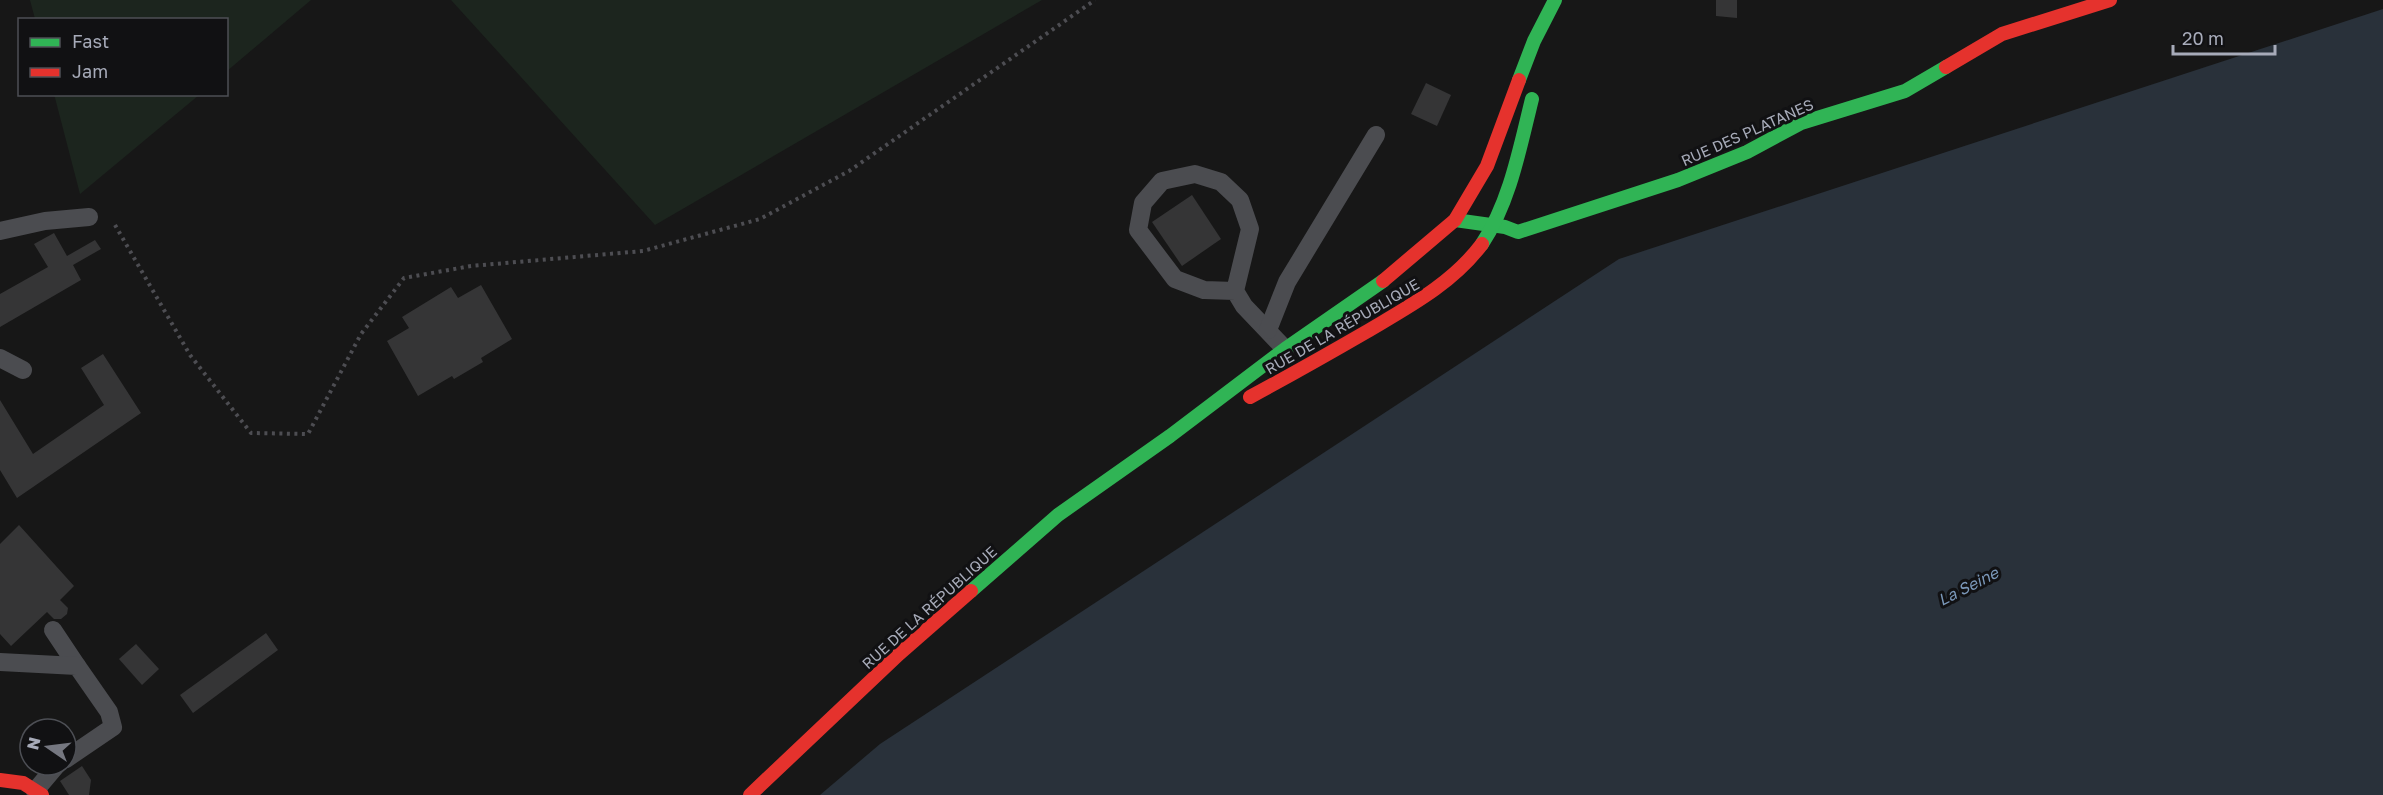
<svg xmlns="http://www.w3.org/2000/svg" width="2383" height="795" font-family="'Golos Text',sans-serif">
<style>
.green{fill:#1c251e}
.water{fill:#29313a}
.building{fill:#353536}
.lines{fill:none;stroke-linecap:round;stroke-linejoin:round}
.path{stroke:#4d4d52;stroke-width:4;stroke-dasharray:3 4.5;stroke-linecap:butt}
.lane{stroke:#4b4c50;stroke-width:18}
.fast{stroke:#30b455;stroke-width:14}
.jam{stroke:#e5322d;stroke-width:14}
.labels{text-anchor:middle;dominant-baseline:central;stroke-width:6;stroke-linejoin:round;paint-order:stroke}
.street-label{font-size:15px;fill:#a7abb9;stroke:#111113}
.water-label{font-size:16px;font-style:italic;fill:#7a97b8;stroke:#111113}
</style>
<rect width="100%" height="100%" fill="#171717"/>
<g class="green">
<path d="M30,0h281l-84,71 -1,-51 -191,-1z"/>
<path d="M451,0h591l-387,225z"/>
<path d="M54,94h145v1l-119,99z"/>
</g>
<path class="water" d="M2383,9v786h-1563l60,-51 739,-485z"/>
<g class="building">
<path d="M1716,0h21v18l-21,-2z"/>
<path d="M1426,83l25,12 -14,31 -26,-12z"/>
<path d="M1192,195l29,44 -39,27 -30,-44z"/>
<path d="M54,233l13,23 28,-16 6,9 -28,16 8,15 -81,47v-33l48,-27 -14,-23z"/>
<path d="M481,285l31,54 -31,19 2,4 -29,17 -2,-3 -34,20 -31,-55 22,-13 -7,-11 49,-30 7,11z"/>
<path d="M103,354l38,59 -124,85 -17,-28v-70l33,54 71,-49 -23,-37z"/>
<path d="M19,525l55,61 -14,14 8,8 -1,6 -6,5h-7l-7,-7 -36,34 -11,-12v-90z"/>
<path d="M266,633l12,17 -85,63 -13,-18z"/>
<path d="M136,644l23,25 -17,16 -23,-26z"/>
<path d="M82,766l9,14 -2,15h-20l-9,-14z"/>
</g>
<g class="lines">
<path class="path" d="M115,225l75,130 61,78 57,1 53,-100 43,-56 67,-12 172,-15 117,-32 89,-48 246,-171"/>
<g class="lane">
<path d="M0,231l45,-10 44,-4"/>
<path d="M1235,291l-31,-1 -29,-11 -37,-49 5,-27 19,-22 33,-7 26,8 19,18 10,29 -15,62 9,15 41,43"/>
<path d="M1268,330l19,-48 89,-147"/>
<path d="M0,358l23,12"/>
<path d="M53,630l24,36"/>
<path d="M0,662l77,4 32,46 4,15 -47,32"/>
<path d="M35,791l22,-26"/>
</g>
<g class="fast">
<path d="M1519,80l15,-39 21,-41"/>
<path d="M1455,220l50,7 13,5 160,-52 69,-28 54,-29 104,-32 41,-24"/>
<path d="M1482,244c28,-42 38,-97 50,-145"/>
<path d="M971,591l87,-76 112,-79 115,-87 98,-68"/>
</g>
<g class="jam">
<path d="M1946,67l56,-33 108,-34"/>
<path d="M1383,281l72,-61 32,-54 32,-86"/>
<path d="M1250,397c39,-21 78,-43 116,-65 42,-25 86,-48 116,-88"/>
<path d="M0,780l23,3 19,12"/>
<path d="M750,795l149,-141 72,-63"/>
</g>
</g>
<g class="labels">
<g class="street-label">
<text transform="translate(1747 132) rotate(-24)">RUE DES PLATANES</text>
<text transform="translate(1342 326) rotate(-30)">RUE DE LA RÉPUBLIQUE</text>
<text transform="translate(929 607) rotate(-42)">RUE DE LA RÉPUBLIQUE</text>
</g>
<g class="water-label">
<text transform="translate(1968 586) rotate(-27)">La Seine</text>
</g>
</g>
<rect x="18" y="18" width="210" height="78" fill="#111113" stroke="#4d4f55" stroke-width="1.5"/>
<rect x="30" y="38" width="30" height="9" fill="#30b455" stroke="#4d4f55" stroke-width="1.5"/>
<text x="72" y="48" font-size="18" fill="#a7abb9">Fast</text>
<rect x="30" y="68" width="30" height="9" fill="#e5322d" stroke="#4d4f55" stroke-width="1.5"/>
<text x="72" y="78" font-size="18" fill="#a7abb9">Jam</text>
<g transform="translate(48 747) rotate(284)"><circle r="28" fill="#111113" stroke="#4d4f55" stroke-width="1.5"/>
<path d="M0-4.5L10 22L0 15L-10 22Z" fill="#757780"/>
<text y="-9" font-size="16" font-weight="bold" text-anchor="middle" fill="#a7abb9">N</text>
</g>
<path d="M2173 45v9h102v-9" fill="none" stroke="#a7abb9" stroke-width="3"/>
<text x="2182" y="45" font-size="18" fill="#a7abb9" stroke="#111113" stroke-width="4.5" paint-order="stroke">20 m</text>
</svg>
